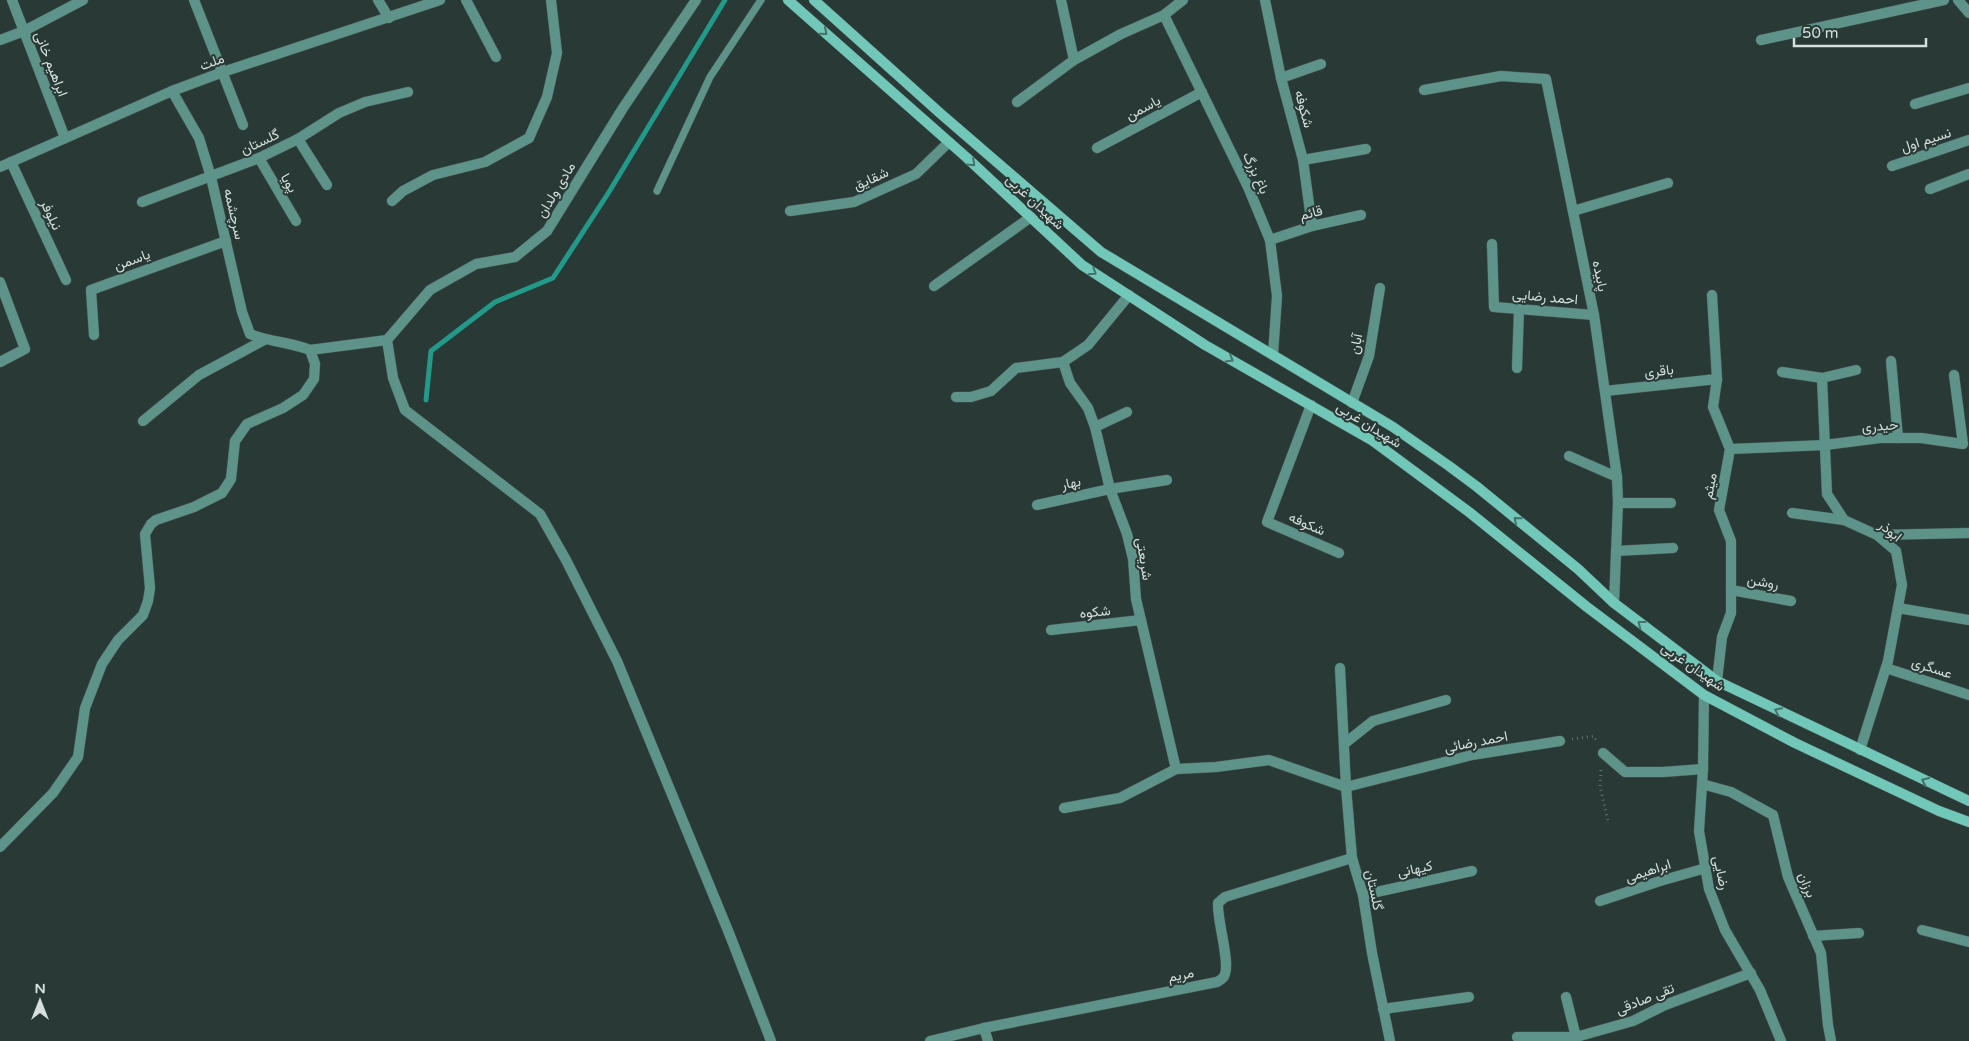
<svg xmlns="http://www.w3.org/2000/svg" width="1969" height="1041" font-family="'Varela Round',Vazirmatn,sans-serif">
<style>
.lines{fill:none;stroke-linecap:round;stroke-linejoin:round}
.stream{stroke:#229989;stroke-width:5}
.service-casing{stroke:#475754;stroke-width:8}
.minor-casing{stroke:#475754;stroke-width:11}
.tertiary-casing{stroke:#475754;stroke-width:11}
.secondary-casing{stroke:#475754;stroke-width:11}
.path{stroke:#61706d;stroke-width:3;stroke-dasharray:1 4;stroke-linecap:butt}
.service{stroke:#5e9389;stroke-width:7}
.minor{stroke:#5e9389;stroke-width:10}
.tertiary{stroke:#5e9389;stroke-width:10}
.secondary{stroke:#71c7b8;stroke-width:10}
.oneway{stroke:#45726a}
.labels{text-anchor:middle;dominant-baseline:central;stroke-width:4;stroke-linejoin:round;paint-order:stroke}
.street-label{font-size:14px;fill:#d5dfdd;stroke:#283936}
</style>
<rect width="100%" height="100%" fill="#283936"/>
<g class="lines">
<path class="stream" d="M426,400l5,-49 64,-49 58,-24 56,-86 116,-192"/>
<g class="service-casing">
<path id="service" d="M657,191l53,-114 51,-77"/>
</g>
<g class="minor-casing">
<g id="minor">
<path d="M12,0l53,138"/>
<path d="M194,0l49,125"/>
<path d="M378,0l11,18"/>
<path d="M466,0l30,57"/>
<path d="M696,0l-73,108 -76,123 -32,26 -39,7 -46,26 -43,50 6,38 12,32 135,104 26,46 51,101 112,272 42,108"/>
<path d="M1061,0l13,60"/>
<path d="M1265,0l16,78 22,82 9,66"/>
<path d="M1958,0l11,13"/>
<path d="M1164,15l84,172 22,53 7,56 -4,59"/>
<path d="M0,40l24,-9 59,-31"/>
<path d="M1761,40l183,-40"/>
<path d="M1281,78l40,-14"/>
<path d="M1424,90l77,-14 45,3 48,236 23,162 1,26 -4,100"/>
<path d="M1017,102l57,-42 47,-26 43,-19 19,-15"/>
<path d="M1915,104l54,-16"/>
<path d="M298,139l41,-26 26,-11 43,-10"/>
<path d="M1097,148l105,-56"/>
<path d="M259,158l37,63"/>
<path d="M1303,160l63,-11"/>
<path d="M11,162l55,118"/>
<path d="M1892,166l77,-26"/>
<path d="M1930,189l39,-15"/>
<path d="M392,201l11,-10 30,-16 52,-13 44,-24 18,-41 10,-44 -6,-53"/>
<path d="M142,202l117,-44 39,-19 29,46"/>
<path d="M790,211l64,-9 62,-28 33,-32"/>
<path d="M1573,211l95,-28"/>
<path d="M1270,240l42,-14 49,-11"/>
<path d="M1492,244l2,63 100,8"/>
<path d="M0,282l25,67 -25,13"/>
<path d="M934,286l97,-69"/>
<path d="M1712,295l5,84 -4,28 17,42 -11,61 12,31v72l-9,24 -5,44"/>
<path d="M94,335l-3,-45 135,-49"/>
<path d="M310,350l77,-10"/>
<path d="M1891,361l7,77"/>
<path d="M1063,362l7,21 18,25 7,19 15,62 17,45 6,25 3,40 40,170"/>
<path d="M1517,368l2,-59"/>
<path d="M1782,372l40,6 34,-8"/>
<path d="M1822,378l5,116 17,26 33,15 19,16 6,34 -14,76 -28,89"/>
<path d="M1605,391l112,-12"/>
<path d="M956,397h15l20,-6 25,-23 47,-6 25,-17 41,-50"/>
<path d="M1352,403l17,-47 11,-68"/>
<path d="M1311,405l-44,117 72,31"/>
<path d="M143,421l56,-46 65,-35"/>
<path d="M1095,427l32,-15"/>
<path d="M1730,449l95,-4 55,-7h41l42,6 -9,-69"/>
<path d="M1569,456l48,21"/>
<path d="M1618,503h53"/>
<path d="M1037,505l73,-16 57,-9"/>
<path d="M1792,513l52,7"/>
<path d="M1877,535l92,-2"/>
<path d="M1616,551l57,-3"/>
<path d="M1731,590l60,11"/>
<path d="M1898,608l71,12"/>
<path d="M1051,630l90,-10"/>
<path d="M1340,668l6,119 6,71 11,37 9,58 18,88"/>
<path d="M1886,668l83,27"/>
<path d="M1704,695l-1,74 -4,62 10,58 16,41 35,60 21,51"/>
<path d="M1344,744l29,-23 73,-21"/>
<path d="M1603,753l22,19h38l40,-3"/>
<path d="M1702,784l29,8 42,23 15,62 33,76 7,72 3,16"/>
<path d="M1064,808l56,-10 56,-29 40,-2 53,-7 77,27 126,-32 88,-14"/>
<path d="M0,847l53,-54 25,-36 7,-49 17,-44 16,-24 25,-25 5,-14 2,-13 -5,-54 6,-10 5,-4 38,-13 28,-14 9,-14 4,-38 12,-17 36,-16 20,-13 11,-16 1,-15 -5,-14c-20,-8 -40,-8 -60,-16l-8,-22 -31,-135 -12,-39 -27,-47"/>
<path d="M1363,895l109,-24"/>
<path d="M1600,901l60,-20 46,-13"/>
<path d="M1922,930l47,12"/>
<path d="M1813,936l46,-3"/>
<path d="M1566,997l10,40"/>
<path d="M1383,1009l86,-12"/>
<path d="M984,1028l4,13"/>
<path d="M1517,1037h59l57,-16 32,-16 86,-32"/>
<path d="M930,1041l54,-13 233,-46c4,-2 7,-4 8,-8 5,-14 -8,-53 -7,-71l7,-6 127,-39"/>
</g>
</g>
<g class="tertiary-casing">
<path id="tertiary" d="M0,167l172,-76 51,-19 217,-72"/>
</g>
<g class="secondary-casing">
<g id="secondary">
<path d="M788,0l178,157 116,108 123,80 168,96 96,71 118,95 117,88 91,48 144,68 30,11"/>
<path d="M814,0l127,114 160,138 292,175 56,39 27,20 102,83 36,34 103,78 252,120"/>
</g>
</g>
<g class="path">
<path d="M1572,739l22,-3 3,6"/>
<path d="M1601,770l-1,16 8,35"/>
</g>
<use href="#service" class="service"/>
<use href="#minor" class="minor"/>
<use href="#tertiary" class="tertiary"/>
<use href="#secondary" class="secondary"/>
</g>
<defs><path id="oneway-chevron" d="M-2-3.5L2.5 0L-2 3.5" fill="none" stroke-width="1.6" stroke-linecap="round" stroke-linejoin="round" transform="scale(1.25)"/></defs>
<g class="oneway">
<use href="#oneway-chevron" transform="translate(824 32) rotate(41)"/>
<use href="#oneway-chevron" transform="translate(972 163) rotate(43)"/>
<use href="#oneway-chevron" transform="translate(1093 272) rotate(33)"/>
<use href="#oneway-chevron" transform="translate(1230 359) rotate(30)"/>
<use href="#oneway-chevron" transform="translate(1517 520) rotate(-140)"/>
<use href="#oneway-chevron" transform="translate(1641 624) rotate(-143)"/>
<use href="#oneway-chevron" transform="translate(1778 711) rotate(-154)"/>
<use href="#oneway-chevron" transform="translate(1925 781) rotate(-155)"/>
</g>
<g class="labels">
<g class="street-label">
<text transform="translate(212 62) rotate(-20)">ملت</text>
<text transform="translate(51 64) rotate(69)">ابراهیم خانی</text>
<text transform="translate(1143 108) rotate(-28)">یاسمن</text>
<text transform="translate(1304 109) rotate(75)">شکوفه</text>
<text transform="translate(1926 140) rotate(-18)">نسیم اول</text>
<text transform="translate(260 142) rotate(-25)">گلستان</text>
<text transform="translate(1256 173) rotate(65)">باغ بزرگ</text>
<text transform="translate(871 179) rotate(-24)">شقایق</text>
<text transform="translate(289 183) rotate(60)">پویا</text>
<text transform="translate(556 190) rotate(-59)">مادی ولدان</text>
<text transform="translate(1035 202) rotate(43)">شهیدان غربی</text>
<text transform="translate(1311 213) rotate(-15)">قائم</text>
<text transform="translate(234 214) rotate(77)">سرچشمه</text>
<text transform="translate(51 215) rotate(65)">نیلوفر</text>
<text transform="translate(132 260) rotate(-20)">یاسمن</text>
<text transform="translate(1600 276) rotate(79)">پابیده</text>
<text transform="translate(1545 297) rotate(5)">احمد رضایی</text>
<text transform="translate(1356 344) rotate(-79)">آبان</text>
<text transform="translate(1659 371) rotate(-6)">باقری</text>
<text transform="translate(1369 425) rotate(32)">شهیدان غربی</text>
<text transform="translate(1880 426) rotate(-4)">حیدری</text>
<text transform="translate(1071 483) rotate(-12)">بهار</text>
<text transform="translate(1710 486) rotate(-79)">میثم</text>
<text transform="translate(1307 524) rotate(24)">شکوفه</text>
<text transform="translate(1890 531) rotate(39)">ابوذر</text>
<text transform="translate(1144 559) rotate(81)">شریعتی</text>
<text transform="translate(1763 582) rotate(10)">روشن</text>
<text transform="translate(1095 612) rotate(-6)">شکوه</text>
<text transform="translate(1693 667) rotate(35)">شهیدان غربی</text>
<text transform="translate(1932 668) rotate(18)">عسگری</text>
<text transform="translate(1476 742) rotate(-11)">احمد رضائی</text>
<text transform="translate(1415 869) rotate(-12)">کیهانی</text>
<text transform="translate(1648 871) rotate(-18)">ابراهیمی</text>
<text transform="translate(1721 873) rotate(78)">رضایی</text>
<text transform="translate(1807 885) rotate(68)">برزان</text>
<text transform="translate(1374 890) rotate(78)">گلستان</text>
<text transform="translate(1181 975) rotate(-11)">مریم</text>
<text transform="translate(1645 999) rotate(-22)">تقی صادقی</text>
</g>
</g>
<g transform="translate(40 1001)" stroke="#283936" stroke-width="4" paint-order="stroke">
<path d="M0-4L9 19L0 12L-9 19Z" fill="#d5dfdd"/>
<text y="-8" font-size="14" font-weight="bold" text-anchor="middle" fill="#d5dfdd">N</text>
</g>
<path d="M1794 38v8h132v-8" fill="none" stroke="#d5dfdd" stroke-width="2.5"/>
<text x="1802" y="38" font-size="15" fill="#d5dfdd" stroke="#283936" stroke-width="4" paint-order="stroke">50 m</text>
</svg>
